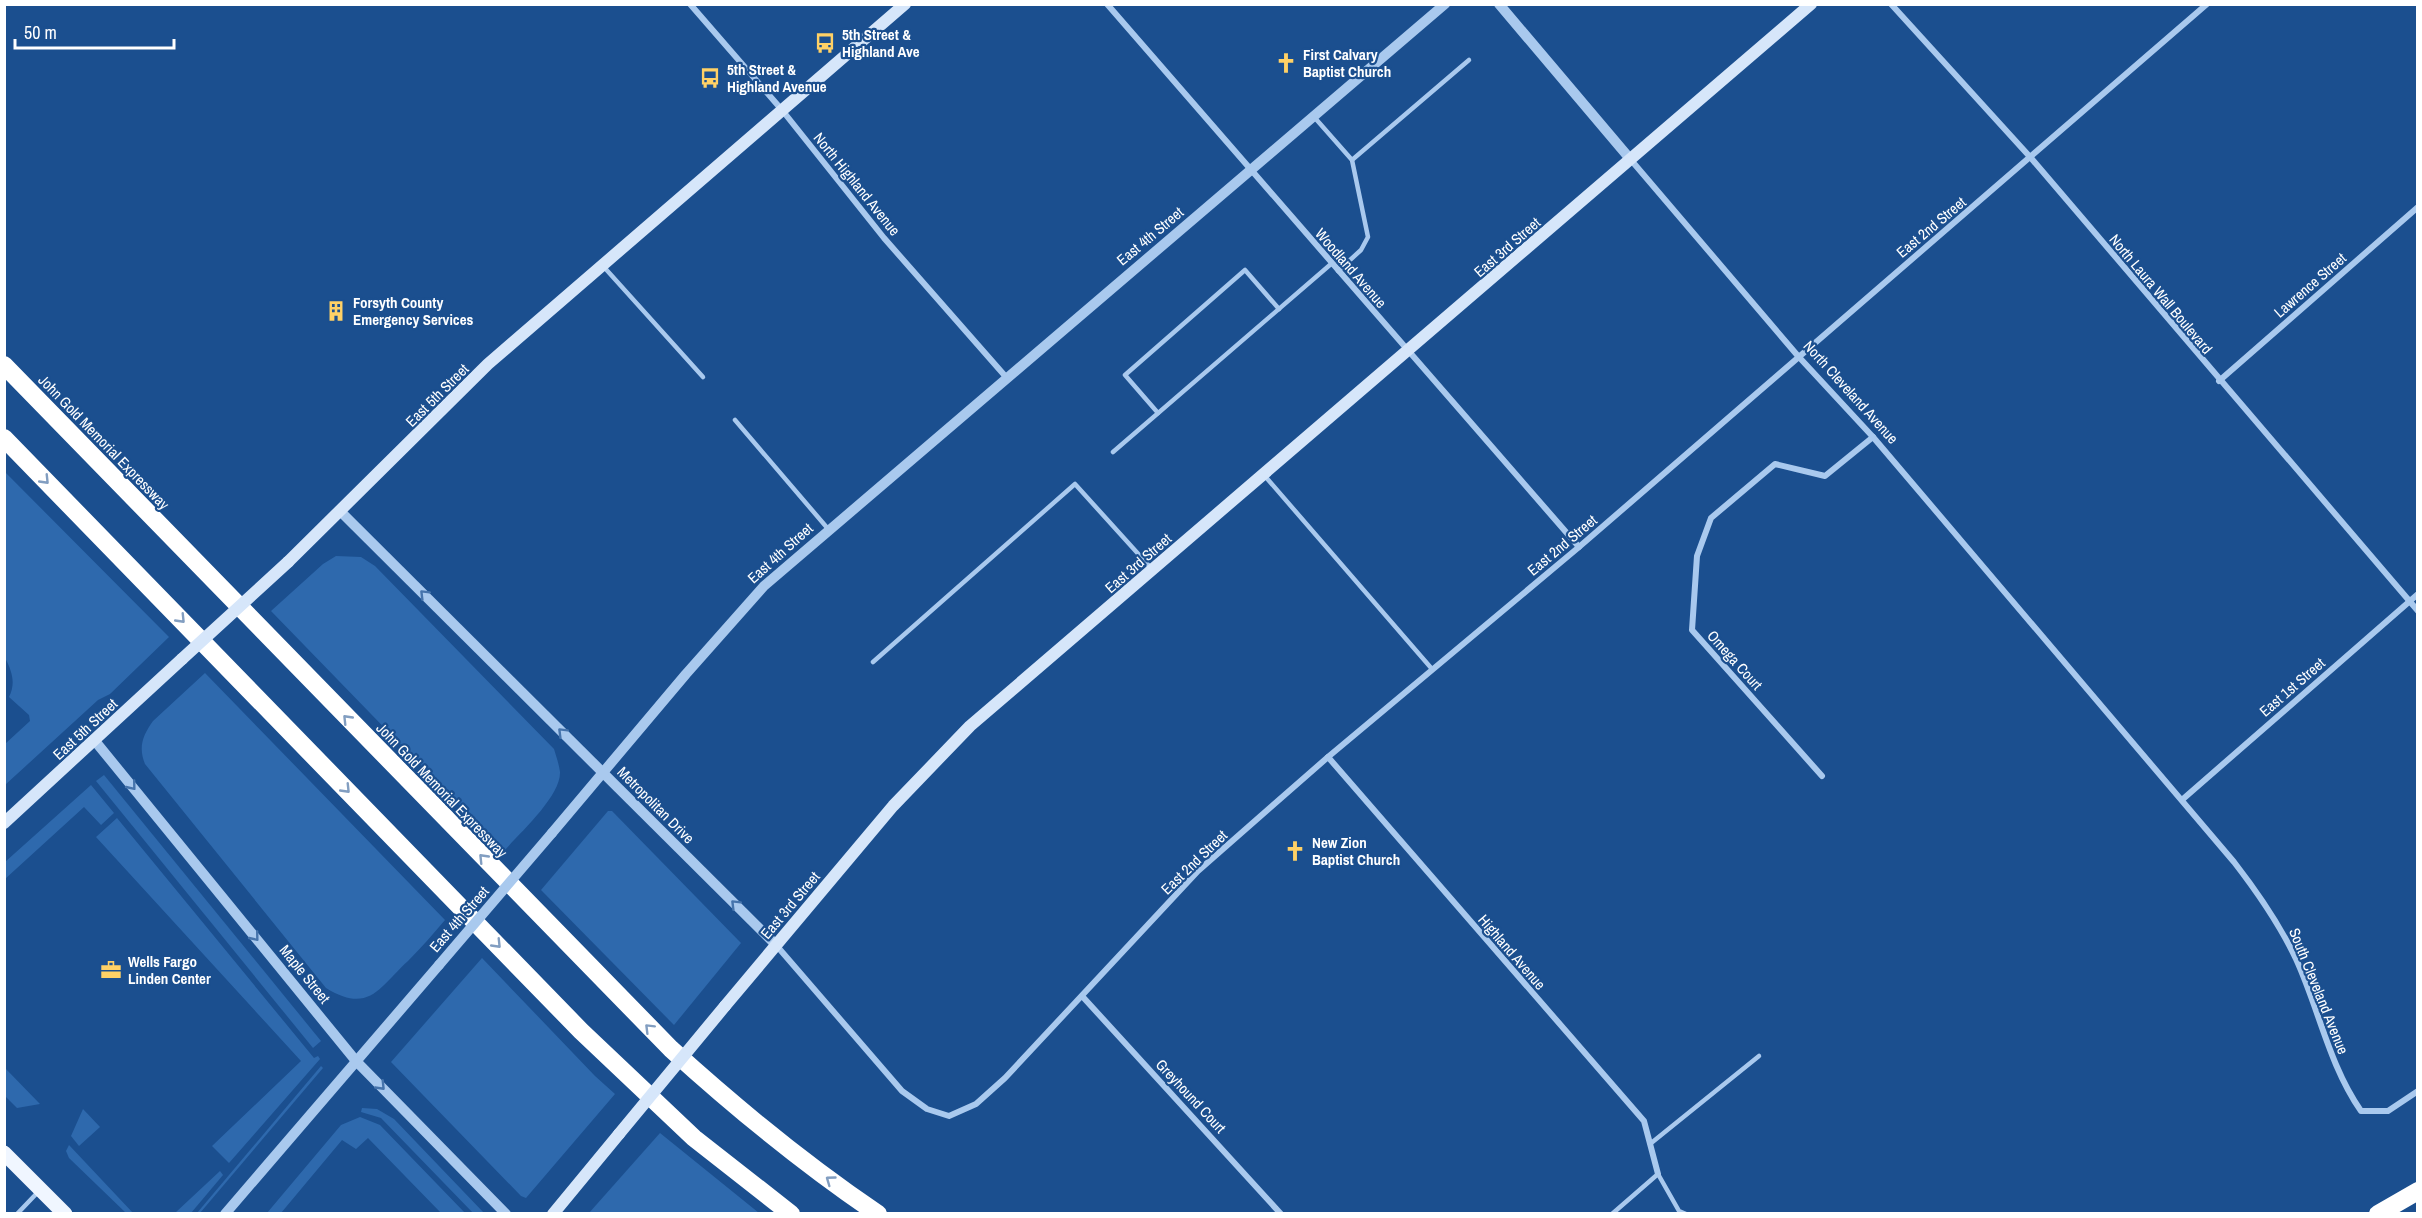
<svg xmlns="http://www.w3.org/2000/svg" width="2422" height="1218" font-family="'Archivo Narrow',sans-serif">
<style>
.green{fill:#2e69ad}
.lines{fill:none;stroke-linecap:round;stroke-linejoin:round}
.service{stroke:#a9c9ee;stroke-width:4.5}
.minor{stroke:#a9c9ee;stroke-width:6}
.tertiary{stroke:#a9c9ee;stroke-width:10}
.secondary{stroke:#d6e6fa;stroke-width:12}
.primary{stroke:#f0f6ff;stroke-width:15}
.motorway{stroke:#fff;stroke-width:18}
.tertiary-bridge{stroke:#a9c9ee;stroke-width:10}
.secondary-bridge{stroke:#d6e6fa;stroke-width:12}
.oneway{stroke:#829ec1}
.oneway2{stroke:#4674ac}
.labels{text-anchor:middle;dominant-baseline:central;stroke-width:4.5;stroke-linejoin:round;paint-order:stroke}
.poi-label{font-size:15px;font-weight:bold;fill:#fff;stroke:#1b4f8f;text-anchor:start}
.street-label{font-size:15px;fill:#fff;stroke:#1b4f8f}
</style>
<rect width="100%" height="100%" fill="#1b4f8f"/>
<g class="green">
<path d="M4,471l165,166 -59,57 -12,6 -93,85v-41l25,-23 -1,-6 -20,-18c7,-14 3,-26 -4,-39z"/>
<path d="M336,556l25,1 14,9 179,183c2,7 5,15 6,23 1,24 -40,61 -56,79l-233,-240 52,-47z"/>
<path d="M205,673l240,247c-12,14 -24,28 -37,41 -28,25 -38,54 -82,27l-181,-224c-7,-17 -2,-29 8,-43z"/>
<path d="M104,775l217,266 -8,7 -217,-267z"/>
<path d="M91,785l23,28 -13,12 -17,-18 -79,72v-17z"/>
<path d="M608,811h4l129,132 -67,82 -133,-135z"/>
<path d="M117,818l197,240 4,-2 2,3 -91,104 -17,-17 89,-85 -205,-224z"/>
<path d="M482,958l113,118 20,18 -89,104 -5,-2 -130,-134z"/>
<path d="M321,1066l2,2 -123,145h-3z"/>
<path d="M4,1067l36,37 -23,4 -12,-12z"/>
<path d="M362,1108l15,1 17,10 90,94h-11l-92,-95 -20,-6z"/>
<path d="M83,1109l17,18 -21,19 -8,-10z"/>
<path d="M360,1117l20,8 85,88h-24l-73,-75 -12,11 -14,-9 -61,73h-14l74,-88z"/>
<path d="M660,1133l99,80h-170z"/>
<path d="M69,1145l64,68h-7l-57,-55 -3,-7z"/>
<path d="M220,1171l3,4 -32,38h-16z"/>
</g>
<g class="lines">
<g class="service">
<path d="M1315,118l37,42 16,77 -7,13 -23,21"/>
<path d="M1352,160l117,-100"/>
<path d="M603,266l100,111"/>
<path d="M1158,413l-33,-38 120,-105 34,39"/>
<path d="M735,420l94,110"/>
<path d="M1113,452l218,-188"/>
<path d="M1264,475l168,194"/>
<path d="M873,662l202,-178 76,84"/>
<path d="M1650,1144l109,-88"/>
<path d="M17,1214l21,-22"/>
<path d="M1612,1214l46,-40 21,37 7,3"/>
</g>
<g class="minor">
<path d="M690,4l92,106 102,128 122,139"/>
<path d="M1107,4l472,543"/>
<path d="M1891,4l140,154 387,453"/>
<path d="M1631,160l167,196 75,81 361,425c24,31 45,61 62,97 23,50 33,106 65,152h27l30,-20"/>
<path d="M2219,381l199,-174"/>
<path d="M1328,757l316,364 14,53"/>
<path d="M1822,776l-130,-146 5,-74 14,-38 64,-54 50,12 48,-39"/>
<path d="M2183,799l235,-205"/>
<path d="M776,945l126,146 25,18 22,7 27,-12 29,-26 193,-207 130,-114 251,-210 628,-543"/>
<path d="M1082,996l199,218"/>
</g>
<g class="tertiary">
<path d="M1499,4l132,156"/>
<path d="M341,512l435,433"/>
<path d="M95,741l261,320 150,153"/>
<path d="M552,833l134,-159 78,-88 681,-582"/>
<path d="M225,1214l214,-249"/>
</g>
<g class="secondary">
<path d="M288,562l200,-198 417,-360"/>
<path d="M4,823l178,-164"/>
<path d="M725,1006l168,-200 77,-80 841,-722"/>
<path d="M553,1214l66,-80"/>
</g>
<path class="primary" d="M4,1153l61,61"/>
<g class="motorway">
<path d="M4,365l667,684c65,59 133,115 207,165"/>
<path d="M4,438l577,593 113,107 97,76"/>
<path d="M2378,1214l40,-23"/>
</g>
<path class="tertiary-bridge" d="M439,965l113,-132"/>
<g class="secondary-bridge">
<path d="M182,659l106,-97"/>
<path d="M619,1134l106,-128"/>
</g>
</g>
<defs><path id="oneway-chevron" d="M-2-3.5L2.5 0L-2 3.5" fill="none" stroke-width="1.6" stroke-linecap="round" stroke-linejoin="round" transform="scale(1.5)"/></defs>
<g class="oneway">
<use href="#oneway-chevron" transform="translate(45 480) rotate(46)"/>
<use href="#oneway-chevron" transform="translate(181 619) rotate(46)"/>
<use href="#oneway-chevron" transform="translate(347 719) rotate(-134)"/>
<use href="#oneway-chevron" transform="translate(346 789) rotate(46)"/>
<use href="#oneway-chevron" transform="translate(483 858) rotate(-134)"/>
<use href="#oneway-chevron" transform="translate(497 944) rotate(46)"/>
<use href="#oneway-chevron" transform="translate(649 1028) rotate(-135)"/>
<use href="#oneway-chevron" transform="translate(830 1180) rotate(-144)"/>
</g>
<g class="oneway2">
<use href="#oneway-chevron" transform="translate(424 594) rotate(-135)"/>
<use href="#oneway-chevron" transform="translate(562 732) rotate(-135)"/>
<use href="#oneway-chevron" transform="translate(132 786) rotate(51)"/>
<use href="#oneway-chevron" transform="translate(735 904) rotate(-135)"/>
<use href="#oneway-chevron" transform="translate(255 937) rotate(51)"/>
<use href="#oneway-chevron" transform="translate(381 1086) rotate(46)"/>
</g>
<defs>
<g id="bus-bare" transform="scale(1.62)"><path d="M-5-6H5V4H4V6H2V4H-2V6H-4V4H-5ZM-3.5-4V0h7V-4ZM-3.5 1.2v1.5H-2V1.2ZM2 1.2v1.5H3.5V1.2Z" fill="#ffd166" stroke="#1b4f8f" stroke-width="2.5" paint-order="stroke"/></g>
<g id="church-bare" transform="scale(1.62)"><path d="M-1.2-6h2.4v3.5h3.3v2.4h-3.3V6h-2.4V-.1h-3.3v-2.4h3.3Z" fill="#ffd166" stroke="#1b4f8f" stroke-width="2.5" paint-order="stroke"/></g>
<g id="building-bare" transform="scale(1.62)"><path d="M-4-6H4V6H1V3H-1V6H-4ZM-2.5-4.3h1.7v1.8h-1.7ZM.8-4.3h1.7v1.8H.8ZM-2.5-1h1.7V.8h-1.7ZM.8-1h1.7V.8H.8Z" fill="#ffd166" stroke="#1b4f8f" stroke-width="2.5" paint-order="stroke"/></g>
<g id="office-bare" transform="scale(1.62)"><path d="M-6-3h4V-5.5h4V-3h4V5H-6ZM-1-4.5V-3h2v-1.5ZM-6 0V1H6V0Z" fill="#ffd166" stroke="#1b4f8f" stroke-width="2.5" paint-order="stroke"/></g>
</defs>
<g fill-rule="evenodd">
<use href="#bus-bare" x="825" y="43"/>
<use href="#church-bare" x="1286" y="63"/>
<use href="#bus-bare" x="710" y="78"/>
<use href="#building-bare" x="336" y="311"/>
<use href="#church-bare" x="1295" y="851"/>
<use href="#office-bare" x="111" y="970"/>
</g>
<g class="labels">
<g class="poi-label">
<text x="842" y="34">5th Street &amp;<tspan x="842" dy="17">Highland Ave</tspan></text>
<text x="1303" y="54">First Calvary<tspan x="1303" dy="17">Baptist Church</tspan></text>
<text x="727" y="69">5th Street &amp;<tspan x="727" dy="17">Highland Avenue</tspan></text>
<text x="353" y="302">Forsyth County<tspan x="353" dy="17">Emergency Services</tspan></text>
<text x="1312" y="842">New Zion<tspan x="1312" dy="17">Baptist Church</tspan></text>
<text x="128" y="961">Wells Fargo<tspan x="128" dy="17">Linden Center</tspan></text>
</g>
<g class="street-label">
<text transform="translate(857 184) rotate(51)">North Highland Avenue</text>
<text transform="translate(1931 227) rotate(-40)">East 2nd Street</text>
<text transform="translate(1150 236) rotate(-40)">East 4th Street</text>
<text transform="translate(1507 247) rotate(-41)">East 3rd Street</text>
<text transform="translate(1351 268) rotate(49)">Woodland Avenue</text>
<text transform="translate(2310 285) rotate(-41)">Lawrence Street</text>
<text transform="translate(2161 294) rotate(50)">North Laura Wall Boulevard</text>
<text transform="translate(1851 392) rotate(48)">North Cleveland Avenue</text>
<text transform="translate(437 395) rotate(-45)">East 5th Street</text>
<text transform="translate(104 442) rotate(46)">John Gold Memorial Expressway</text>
<text transform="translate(1562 545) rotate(-40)">East 2nd Street</text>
<text transform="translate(780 553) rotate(-42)">East 4th Street</text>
<text transform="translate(1138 563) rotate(-41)">East 3rd Street</text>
<text transform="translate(1735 660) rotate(48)">Omega Court</text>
<text transform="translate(2292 687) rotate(-41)">East 1st Street</text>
<text transform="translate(85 729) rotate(-43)">East 5th Street</text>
<text transform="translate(442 790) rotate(46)">John Gold Memorial Expressway</text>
<text transform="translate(656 805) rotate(45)">Metropolitan Drive</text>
<text transform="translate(1194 862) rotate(-44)">East 2nd Street</text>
<text transform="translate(790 905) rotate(-50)">East 3rd Street</text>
<text transform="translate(459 919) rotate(-49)">East 4th Street</text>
<text transform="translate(1512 952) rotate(49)">Highland Avenue</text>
<text transform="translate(305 974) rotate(51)">Maple Street</text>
<text transform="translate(2319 991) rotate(68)">South Cleveland Avenue</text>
<text transform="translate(1191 1096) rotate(47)">Greyhound Court</text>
</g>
</g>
<rect width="2422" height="1218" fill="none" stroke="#ffffff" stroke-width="12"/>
<path d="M15 39v9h159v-9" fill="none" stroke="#ffffff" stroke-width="3"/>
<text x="24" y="39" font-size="18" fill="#ffffff" stroke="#1b4f8f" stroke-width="4.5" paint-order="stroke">50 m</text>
</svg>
